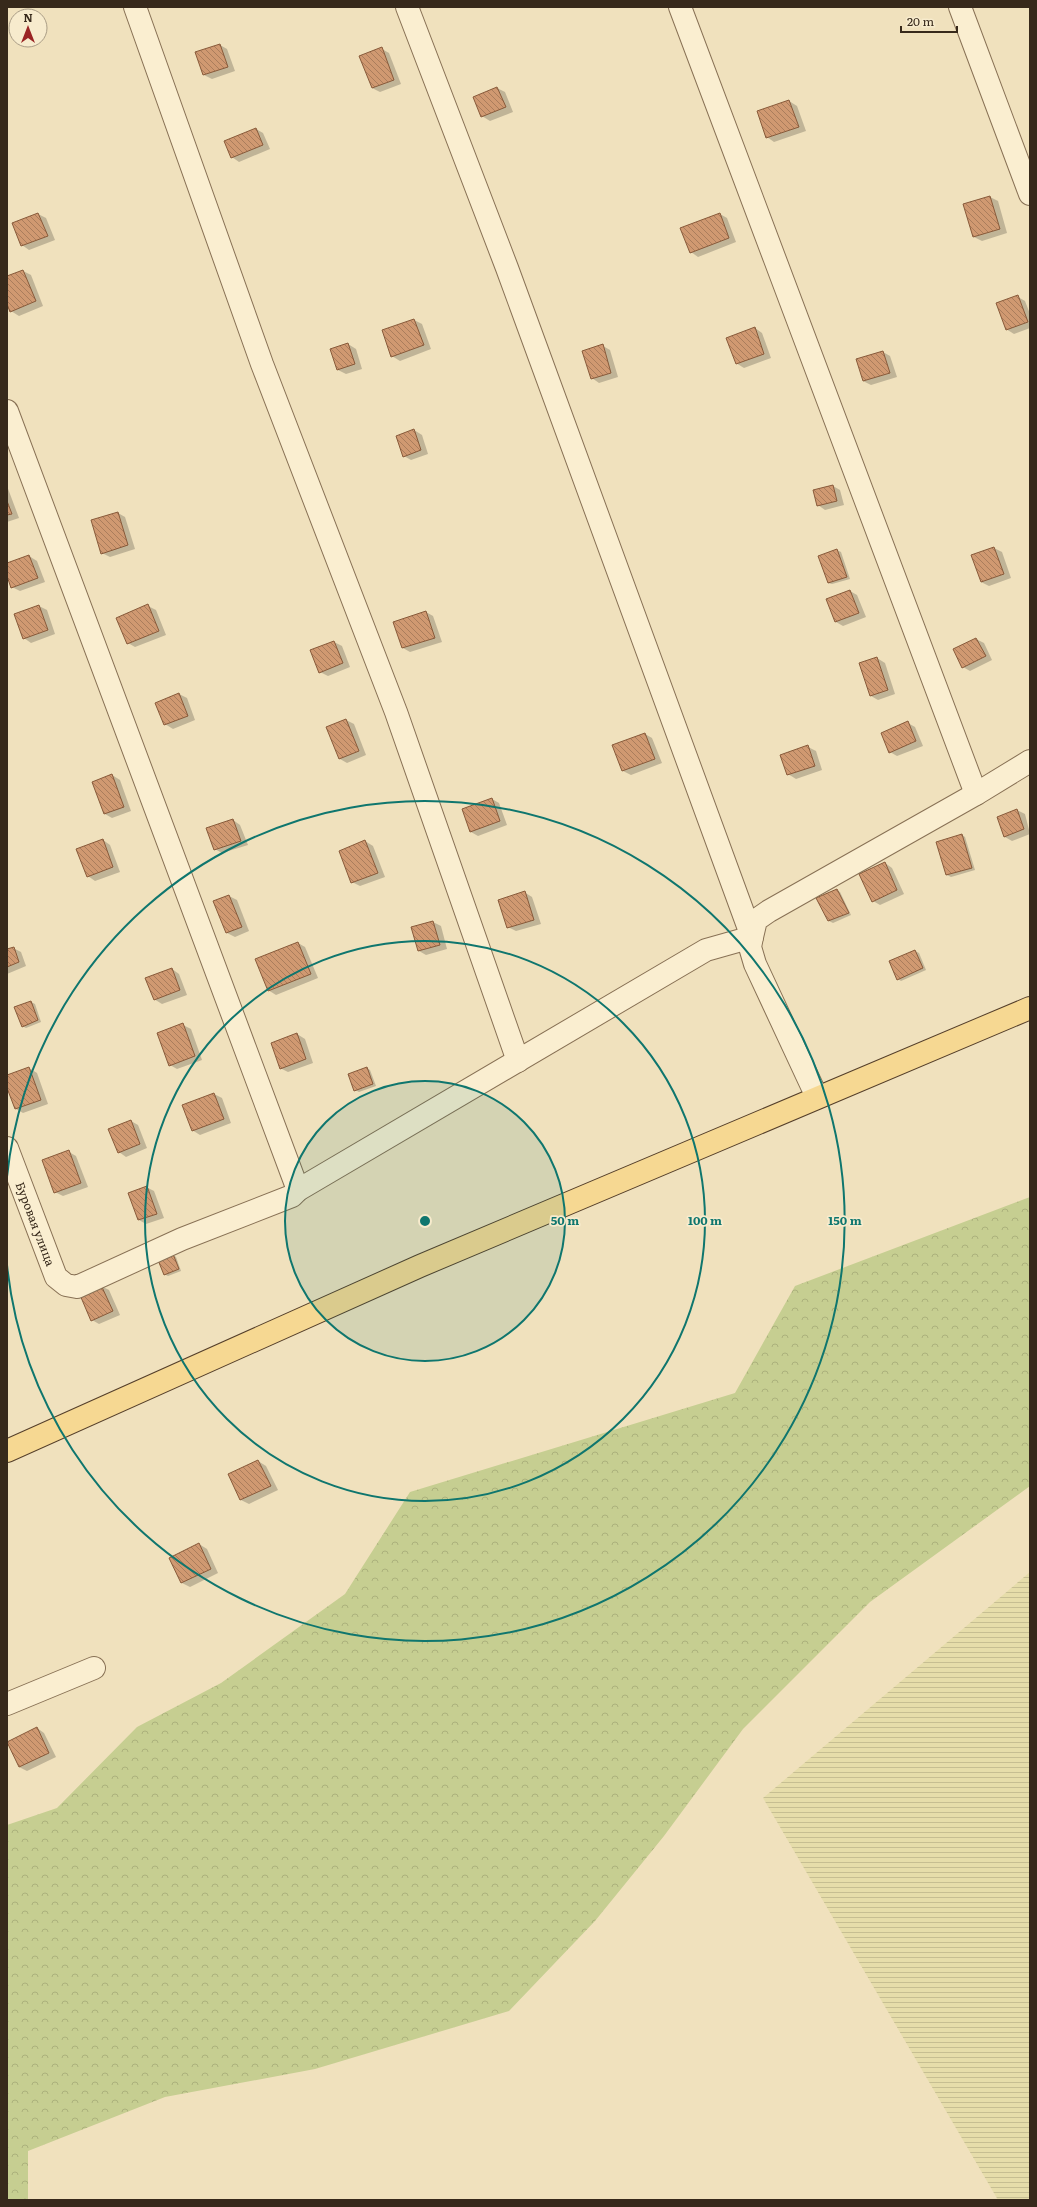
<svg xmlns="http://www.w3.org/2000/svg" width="1037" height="2207" font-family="Literata,serif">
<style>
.farmland{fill:url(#farmland-rules)}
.forest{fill:url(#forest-crowns)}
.shadow{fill:#0003}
.building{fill:url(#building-back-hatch);stroke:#885a3a}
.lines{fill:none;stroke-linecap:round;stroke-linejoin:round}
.minor-casing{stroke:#887155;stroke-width:24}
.major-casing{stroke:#553f2a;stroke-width:24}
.minor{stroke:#faeed0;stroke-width:22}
.major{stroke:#f6d892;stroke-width:22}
.ring{fill:none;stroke:#0f766e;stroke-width:2}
.labels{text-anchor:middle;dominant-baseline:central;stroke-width:3.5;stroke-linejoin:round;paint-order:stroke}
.street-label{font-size:12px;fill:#37291b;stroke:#f7ebcd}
.centre{fill:#0f766e;stroke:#f7ebcd;stroke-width:2}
.ring-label{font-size:12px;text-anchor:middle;font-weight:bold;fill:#0f766e;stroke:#f7ebcd;stroke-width:3.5;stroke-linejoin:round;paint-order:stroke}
</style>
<defs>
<pattern id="farmland-rules" width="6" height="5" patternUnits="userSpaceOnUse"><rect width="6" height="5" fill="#e6ddaa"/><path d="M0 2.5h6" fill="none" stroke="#c6be92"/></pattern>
<pattern id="forest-crowns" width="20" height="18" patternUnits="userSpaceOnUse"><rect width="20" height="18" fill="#c6ce91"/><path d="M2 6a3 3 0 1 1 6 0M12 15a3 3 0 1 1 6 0" fill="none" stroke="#abb17c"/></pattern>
<pattern id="building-back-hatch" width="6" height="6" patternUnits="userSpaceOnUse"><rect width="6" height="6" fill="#d09971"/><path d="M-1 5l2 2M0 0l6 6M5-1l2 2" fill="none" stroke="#aa7d5c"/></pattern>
</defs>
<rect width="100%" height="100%" fill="#f0e1bd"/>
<path class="farmland" d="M1030,1572v628h-32l-235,-402z"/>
<path class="forest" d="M1030,1197v289l-160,116 -127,127 -79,107 -69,85 -86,90 -194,58 -150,28 -137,54v49h-21v-375l50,-17 80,-81 84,-44 124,-89 65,-102 325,-99 60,-107z"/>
<g class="shadow">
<path d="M220,45l7,4 8,22 -23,8 -8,-4 -7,-22z"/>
<path d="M382,49l7,4 12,31 -21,8 -8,-4z"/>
<path d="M497,88l8,4 8,20 -23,9 -8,-5z"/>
<path d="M789,101l8,5 9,25 -32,11 -7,-5z"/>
<path d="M256,129l7,4 7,16 -31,13 -7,-5z"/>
<path d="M990,197l8,4 9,32 -25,8 -8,-4 -9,-32z"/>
<path d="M38,214l8,4 9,22 -26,10 -7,-5z"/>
<path d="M720,214l7,4 9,24 -38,15 -7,-5z"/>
<path d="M23,271l8,4 12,31 -24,10 -8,-5 -4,-10v-24z"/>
<path d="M1018,297l7,4 5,13v14l-16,6 -8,-5z"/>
<path d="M414,320l8,4 9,25 -31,12 -8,-5z"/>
<path d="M755,328l7,5 9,25 -27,10 -8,-5z"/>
<path d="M348,344l8,5 6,20 -16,5 -8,-4 -7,-20z"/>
<path d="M603,346l7,4 8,27 -19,6 -7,-5z"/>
<path d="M883,352l7,4 7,21 -26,8 -8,-4z"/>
<path d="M414,430l8,5 6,19 -17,6 -7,-4z"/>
<path d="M7,486l12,32 -12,4z"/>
<path d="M833,486l7,4 4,15 -19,5 -7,-5z"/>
<path d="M118,513l7,4 10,32 -25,8 -8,-4z"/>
<path d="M994,548l8,4 9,26 -22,8 -8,-4z"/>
<path d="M837,550l4,2 9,27 -18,5 -4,-1z"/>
<path d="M29,556l8,5 8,21 -25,9 -8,-4 -5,-14v-9z"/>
<path d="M850,591l7,4 9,22 -23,9 -7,-4z"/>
<path d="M39,606l8,4 8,24 -24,9 -7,-5z"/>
<path d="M148,606l8,4 10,25 -31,12 -7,-4z"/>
<path d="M426,612l7,4 9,26 -32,10 -7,-4z"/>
<path d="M976,639l8,4 8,17 -22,11 -7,-4z"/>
<path d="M334,642l8,4 8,21 -22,9 -8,-4z"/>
<path d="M877,658l8,5 10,31 -17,6 -7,-4z"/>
<path d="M179,694l8,4 8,22 -22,9 -8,-5z"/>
<path d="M346,720l8,4 12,31 -19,8 -7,-4 -12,-31z"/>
<path d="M908,723l7,4 8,19 -26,10 -7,-4z"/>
<path d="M645,734l7,4 10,25 -31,12 -8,-4 -9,-26z"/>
<path d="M808,747l8,4 6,19 -26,9 -8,-5z"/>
<path d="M112,775l8,5 11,31 -19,7 -7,-4 -12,-31z"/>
<path d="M492,799l7,4 8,22 -29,11 -7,-4z"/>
<path d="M1017,810l8,4 5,20 -18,7 -7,-4z"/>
<path d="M233,820l7,5 8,20 -26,8 -7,-4z"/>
<path d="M962,835l3,2 10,33 -24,7 -4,-2z"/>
<path d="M103,840l7,5 10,27 -25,9 -7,-5z"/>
<path d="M365,841l8,5 12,31 -25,9 -8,-4z"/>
<path d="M885,863l7,5 12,26 -24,11 -7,-4z"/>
<path d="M836,890l4,2 11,23 -18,8 -4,-2 -11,-23z"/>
<path d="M524,892l8,5 9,27 -25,7 -8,-4z"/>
<path d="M229,896l8,4 12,31 -14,6 -8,-4z"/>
<path d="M433,922l8,4 6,23 -21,6 -7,-4z"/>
<path d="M298,943l7,4 13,31 -42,17 -8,-5z"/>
<path d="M13,948l8,4 5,14 -19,8v-24z"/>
<path d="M915,951l4,2 7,17 -25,11 -3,-2 -8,-17z"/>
<path d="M172,969l7,5 8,21 -25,9 -8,-5z"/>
<path d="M31,1002l4,2 6,18 -15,6 -4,-2z"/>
<path d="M183,1025l8,4 11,31 -25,9 -7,-4z"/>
<path d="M297,1034l8,5 8,24 -25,9 -8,-4z"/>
<path d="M29,1068l8,5 11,31 -25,9 -7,-4 -9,-24v-9z"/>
<path d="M367,1068l3,2 6,16 -17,6 -4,-2z"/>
<path d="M214,1094l8,4 9,25 -31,12 -8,-5z"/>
<path d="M131,1121l7,4 9,23 -21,9 -7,-5z"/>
<path d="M69,1152l7,4 12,31 -25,9 -8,-4z"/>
<path d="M146,1187l8,4 10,27 -18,6 -7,-4z"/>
<path d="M173,1255l3,2 5,14 -13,5 -4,-2z"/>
<path d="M101,1286l8,4 11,25 -21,9 -7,-4z"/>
<path d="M258,1461l8,5 12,24 -29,14 -8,-4 -12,-25z"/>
<path d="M199,1544l8,5 11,24 -28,14 -8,-4 -12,-25z"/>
<path d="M37,1728l7,5 12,24 -29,14 -8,-4z"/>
</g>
<g class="building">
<path d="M220,44l8,23 -25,8 -8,-23z"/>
<path d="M382,47l12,33 -22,8 -13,-32z"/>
<path d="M497,87l9,20 -25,10 -8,-20z"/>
<path d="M789,100l10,27 -33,11 -9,-27z"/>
<path d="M256,128l7,17 -32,13 -7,-17z"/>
<path d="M990,196l10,33 -27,8 -10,-33z"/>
<path d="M38,213l10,23 -27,10 -9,-23z"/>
<path d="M720,213l9,25 -39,15 -10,-25z"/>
<path d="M23,270l13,31 -26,11 -3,-8v-28z"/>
<path d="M1018,295l10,27 -22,8 -10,-27z"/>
<path d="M414,319l10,26 -33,12 -9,-27z"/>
<path d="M755,327l9,27 -28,10 -10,-26z"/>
<path d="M348,343l7,21 -18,6 -7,-21z"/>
<path d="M603,344l8,29 -20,6 -9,-28z"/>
<path d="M883,351l7,22 -27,8 -7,-22z"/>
<path d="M414,429l7,21 -18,7 -7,-21z"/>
<path d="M833,485l4,16 -20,5 -4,-16z"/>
<path d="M7,501l5,13 -5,1z"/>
<path d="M118,512l10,33 -27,9 -10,-34z"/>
<path d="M994,547l10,27 -23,8 -10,-27z"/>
<path d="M837,549l10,28 -19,6 -10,-27z"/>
<path d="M29,555l9,23 -27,10 -4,-12v-13z"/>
<path d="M850,590l9,23 -24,9 -9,-23z"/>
<path d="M148,604l11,27 -32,13 -11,-26z"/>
<path d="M39,605l9,25 -25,9 -9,-25z"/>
<path d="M426,611l9,27 -33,10 -9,-26z"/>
<path d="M976,638l10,18 -24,12 -9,-19z"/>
<path d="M334,641l9,22 -24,10 -9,-23z"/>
<path d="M877,657l11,33 -18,6 -11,-33z"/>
<path d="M179,693l9,23 -24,9 -9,-22z"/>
<path d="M346,719l13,32 -20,8 -13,-32z"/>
<path d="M908,721l8,20 -27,12 -8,-20z"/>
<path d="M645,733l10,26 -33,12 -10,-26z"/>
<path d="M808,745l7,21 -28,9 -7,-20z"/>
<path d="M112,774l12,33 -20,7 -12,-32z"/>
<path d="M492,798l8,23 -30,11 -8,-23z"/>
<path d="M1017,809l7,20 -20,8 -7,-20z"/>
<path d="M233,819l8,22 -27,9 -8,-22z"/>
<path d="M962,834l10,34 -26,7 -10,-33z"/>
<path d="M103,839l10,28 -26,10 -11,-28z"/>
<path d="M365,840l13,33 -27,10 -12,-32z"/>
<path d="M885,862l12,28 -25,12 -13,-28z"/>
<path d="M837,889l12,24 -21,8 -12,-23z"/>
<path d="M525,891l9,29 -27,8 -9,-28z"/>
<path d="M229,895l13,32 -16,6 -13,-32z"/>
<path d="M433,921l7,24 -22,6 -7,-24z"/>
<path d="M298,942l13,32 -43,17 -13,-32z"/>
<path d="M14,947l5,15 -12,5v-18z"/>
<path d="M915,950l8,18 -26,12 -8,-19z"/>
<path d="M172,968l8,22 -26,10 -9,-22z"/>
<path d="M31,1001l7,19 -16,7 -8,-20z"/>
<path d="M183,1023l12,33 -26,10 -12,-33z"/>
<path d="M297,1033l9,26 -26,10 -9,-26z"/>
<path d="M29,1067l12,33 -26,9 -8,-21v-13z"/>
<path d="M367,1067l6,17 -19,7 -6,-17z"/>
<path d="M214,1093l10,26 -32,12 -10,-26z"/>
<path d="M131,1120l9,24 -22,9 -10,-24z"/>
<path d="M69,1150l12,33 -27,10 -12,-33z"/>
<path d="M147,1186l10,28 -19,6 -10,-27z"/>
<path d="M173,1254l6,15 -15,6 -6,-15z"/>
<path d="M101,1285l12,26 -22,10 -11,-26z"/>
<path d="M258,1460l13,26 -31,14 -12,-26z"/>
<path d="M199,1543l12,26 -30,14 -12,-25z"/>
<path d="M37,1727l12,26 -30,14 -12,-25z"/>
</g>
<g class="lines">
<g class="minor-casing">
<g id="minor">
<path d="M135,7l127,357 134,348 122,349"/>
<path d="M680,7l296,787"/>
<path d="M960,7l70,187"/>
<path d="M7,411l291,779"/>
<path d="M817,1097l-62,-133 -5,-17 2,-10 4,-17 13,-9 207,-117 54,-33"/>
<path id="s1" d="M7,1148l49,129 10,8 11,2 105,-48 110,-43 6,-6 408,-240 46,-13 -245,-669 -100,-261"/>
<path d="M7,1704l87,-36"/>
</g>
</g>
<g class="major-casing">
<path id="major" d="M7,1451l413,-185 610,-258"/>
</g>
<use href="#minor" class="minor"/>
<use href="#major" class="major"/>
</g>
<circle cx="425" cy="1221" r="140" fill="#0f766e" fill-opacity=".12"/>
<g class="ring">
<circle cx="425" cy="1221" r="140"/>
<circle cx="425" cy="1221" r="280"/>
<path d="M7 1177A420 420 0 1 1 7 1265"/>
</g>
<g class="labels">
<g class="street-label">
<text stroke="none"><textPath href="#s1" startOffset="81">Буровая улица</textPath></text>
</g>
</g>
<circle cx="425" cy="1221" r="6" class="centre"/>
<g class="ring-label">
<text x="565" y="1225">50 m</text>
<text x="705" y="1225">100 m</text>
<text x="845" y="1225">150 m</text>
</g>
<rect width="1037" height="2207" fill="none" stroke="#37291b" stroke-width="16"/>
<g transform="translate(28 28)"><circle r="19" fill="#f7ebcd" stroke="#aa9d86"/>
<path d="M0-3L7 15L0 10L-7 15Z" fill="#9a2323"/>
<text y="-6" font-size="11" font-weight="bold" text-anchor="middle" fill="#37291b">N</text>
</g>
<path d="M901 26v6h56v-6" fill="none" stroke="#37291b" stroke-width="2"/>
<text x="907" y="26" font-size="12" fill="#37291b" stroke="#f7ebcd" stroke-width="3" paint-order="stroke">20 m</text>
</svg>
